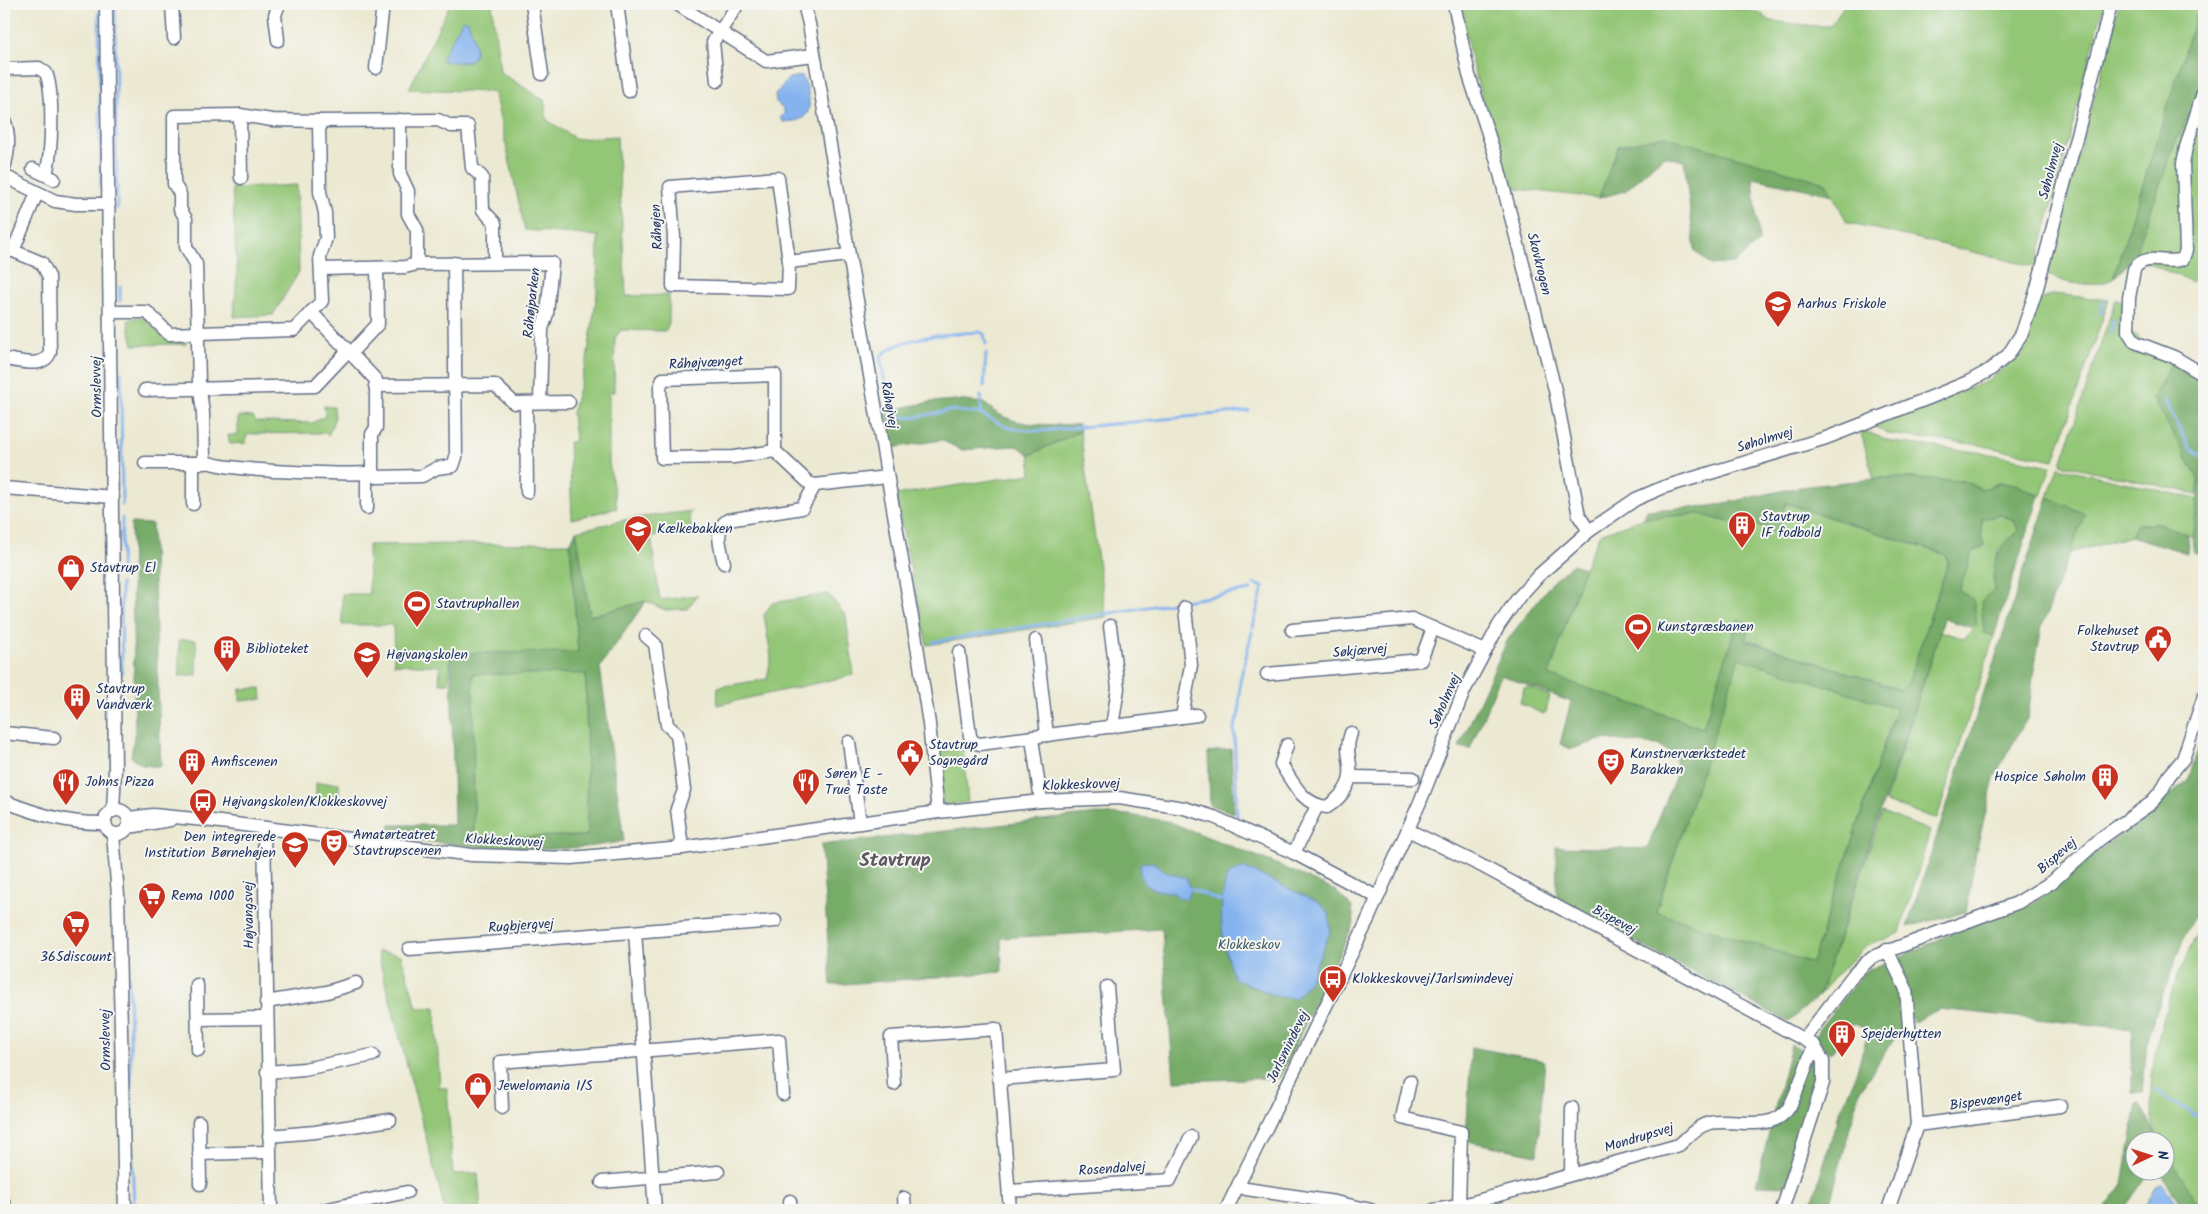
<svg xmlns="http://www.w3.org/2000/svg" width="2208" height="1214" font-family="Kalam,sans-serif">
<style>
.green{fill:#93c676;stroke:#577a6a}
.forest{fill:#76ab67;stroke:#486d62;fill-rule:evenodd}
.water{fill:#84b3ef;stroke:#5071a6}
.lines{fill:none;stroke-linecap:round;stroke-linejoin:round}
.stream{stroke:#84b3ef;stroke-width:3}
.minor-casing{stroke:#647087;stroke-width:15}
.minor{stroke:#fff;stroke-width:12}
.labels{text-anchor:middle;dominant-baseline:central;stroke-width:4;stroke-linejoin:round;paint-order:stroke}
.street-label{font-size:14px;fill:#1b2f5e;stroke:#f6f6f2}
.poi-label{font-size:14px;fill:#1b2f5e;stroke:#f6f6f2;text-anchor:start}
.park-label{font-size:14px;fill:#3f5c65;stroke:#f6f6f2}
.district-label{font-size:19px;font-weight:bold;fill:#5d5862;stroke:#f6f6f2}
</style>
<rect width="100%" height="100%" fill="#f6f6f2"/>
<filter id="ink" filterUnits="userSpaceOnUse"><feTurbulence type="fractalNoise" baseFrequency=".02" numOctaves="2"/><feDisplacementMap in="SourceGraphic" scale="10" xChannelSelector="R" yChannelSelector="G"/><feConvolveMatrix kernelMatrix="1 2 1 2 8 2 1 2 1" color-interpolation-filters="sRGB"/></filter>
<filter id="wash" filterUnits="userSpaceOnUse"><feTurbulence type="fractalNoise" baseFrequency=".0096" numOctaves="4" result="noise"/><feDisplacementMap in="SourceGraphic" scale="20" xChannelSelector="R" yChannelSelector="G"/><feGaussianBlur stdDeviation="1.12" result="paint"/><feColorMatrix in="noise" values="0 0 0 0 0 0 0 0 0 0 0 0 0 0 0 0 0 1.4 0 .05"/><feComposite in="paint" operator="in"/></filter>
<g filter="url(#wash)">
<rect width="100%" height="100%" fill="#ece9d2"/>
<g class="green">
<path d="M450,4h42l8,68 44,28 3,20 29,19 41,-3 9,160 43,-1v27l-3,9 -45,-1 -6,8 -1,54h-5v71l8,45 -45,11 -3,-77 6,-1 -3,-28 15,-53 10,-67 1,-57 -73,-6 -31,-138 -85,-3z"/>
<path d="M1460,4h244l55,8 11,9 46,5h14l15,-22h259l-68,263 -189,-45 -21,-39 -208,-37 -19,52 -91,-10 -37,-128z"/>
<path d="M2119,4h81l-87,275c-20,9 -48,6 -66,-5z"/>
<path d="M2204,72v209h-14l-56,-24 40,-112 17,-33z"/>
<path d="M297,185l2,87 -26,43 -39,2 3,-45 -5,-84z"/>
<path d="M2054,294l55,6 -55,160 -81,-16 -86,-10 -11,-7 3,-3 109,-43 20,-17 17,-23 15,-41z"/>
<path d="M2118,299l5,3 -1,24 50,36 -19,36 46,82 -2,14 -136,-30 54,-163z"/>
<path d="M133,318h12l20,21h21v5l-53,1 -5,-24z"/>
<path d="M324,406l10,1 1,10 -7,19 -2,-3 -76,1 -4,3v6l-16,1 -2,-9h10v-19l15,1 3,5 56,1 13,-7z"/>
<path d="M1080,431l26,186 -179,28 -32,-150 136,-21 -1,-19z"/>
<path d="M1864,431l29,11 93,11 65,13 -10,30 -26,-12 -15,-1 -18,6 -18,-8 -72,-4 -18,2 -13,-46z"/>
<path d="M2058,467l139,32 -3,37 -36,-12h-20l-7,12 -61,17 14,-39 -36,-17z"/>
<path d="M1785,503l161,52 2,8 -40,120 -7,7 -156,-51 -7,-19 -35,108 -154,-53 35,-107 16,-34 44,-16 56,-4 28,8 14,-2 34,13z"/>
<path d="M692,511l-3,3 3,16 -41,7 9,63 38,-5 -11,14 -22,1 -19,-9 -56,15 -14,-85 57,-13z"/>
<path d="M2000,515l14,5 4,10 -20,21 -5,26 1,13 -10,43 10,3 -57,183 -52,-17 55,-171 25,8 12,-16 -18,-31 13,-40 12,-6 -3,-12 1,-15z"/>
<path d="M570,543l8,110h-127l-2,30h-10l1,-17 -46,-2 -1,-39h-51v-31h27l-1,-49z"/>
<path d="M828,594l18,22 8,59 -137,30 1,-18 49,-8 4,-22 -7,-42 8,-12z"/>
<path d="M179,640h17l1,35 -18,1z"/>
<path d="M1739,657l157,51 -84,255 -156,-51z"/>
<path d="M586,673l1,163 -113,1 -1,-163z"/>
<path d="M1528,687l22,9 -4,16 -3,2 -23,-11 4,-15z"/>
<path d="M261,688l1,11 -22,2v-12z"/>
<path d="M963,749l5,53 -25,3 -7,-53z"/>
<path d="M316,783h23v17l-23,1z"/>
<path d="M1882,812l48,19 -30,102 -33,13 -25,23 -22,25z"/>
<path d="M2204,917v290l-6,-3c-12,-19 -32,-40 -32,-62l-7,-1c-18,-32 -3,-100 8,-135 9,-30 25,-60 37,-89z"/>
<path d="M377,951l24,4 16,53 18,-1 5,81h7l6,86 25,-1 3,37h-36z"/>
</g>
<g class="forest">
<path d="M2200,4h4v68l-13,40 -17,33 -40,112 -21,22z"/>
<path d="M1664,136l162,47 7,12 -80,-17 6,64 -25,21 -23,2 -16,-14 -11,-90 -20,-5 -39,35 -26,7 19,-52z"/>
<path d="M2172,362l32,16v178l-12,-5 7,-71 -46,-82z"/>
<path d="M955,400l30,3c23,26 63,21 94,22l1,6 -50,24 -11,-8 -7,-1 -50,4 -21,-10 -49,8 -5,-33 3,-5 41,-8z"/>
<path d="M1892,477l72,4 18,8 18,-6 15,1 24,12 -45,140 -10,-3 -3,-32 13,-11c-2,-32 3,-38 24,-60l-4,-10 -13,-5 -19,4 -1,15 3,12 -12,6 -13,39 14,8 4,24 -4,5 -29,-9 -124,375 -31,28 -232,-121 -1,-54 91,2 29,-74 -1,-20 -18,-10 -54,-6 -32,10 -11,-5 11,-42 -70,-27 -31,74 -11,-2 49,-108 45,-58 20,-17 11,4 -35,107 154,53 35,-108 11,3 -3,17 155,50 7,-7 40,-120 -2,-8 -160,-52 -10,30 -34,-13 -14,2 -28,-8 -56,4 3,-8 64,-4 89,-19zM1739,658l157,50 -84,255 -156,-51z"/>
<path d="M2048,497l37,17 -43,112 -8,43 -6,48 -33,58 -19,77 -10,60 -59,15z"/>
<path d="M131,523l21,1 9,243 -18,-2 -12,-8 4,-28z"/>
<path d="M2137,524h21l31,10 -2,19 -56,-17z"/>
<path d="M576,531l14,85 56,-15 -46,66 24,174c-78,16 -156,5 -235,-4v-12h65l-3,-172 127,-1 -8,-109zM473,674h113l1,162 -113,1z"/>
<path d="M2204,730v170l-20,37 -36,98 -6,58h-10v-64l-193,-20 -26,14 -16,-65 74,-33 62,-22 155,-122z"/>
<path d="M1231,749l3,64 -24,-8 -2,-53z"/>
<path d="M1096,814l33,1 38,6 107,42 62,28 16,16 2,16 -75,155 -105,3 -12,-152 -161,9 1,34 -171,13 -10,-140z"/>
<path d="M1887,962l14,31 -1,37 -40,60 -32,120h-18l29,-97 15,-33 15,-50 -15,-6 -23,29 -15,-13 2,-10 47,-59z"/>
<path d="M1791,1045c22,11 27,12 28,38l-32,103 -31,-1z"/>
<path d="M1471,1047l74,14 -8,94 -71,-14z"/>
<path d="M2137,1104h3l19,37 -23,1v30h10l-1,7 -22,31h-19l19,-26z"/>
<path d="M2166,1152l32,52 6,3v3h-18l-26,-38h6z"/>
</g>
<g class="water">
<path d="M463,19l5,2c4,14 17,42 -7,41 -7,0 -14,0 -20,-2z"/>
<path d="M802,76c5,8 11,30 4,39 -5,7 -16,6 -23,7l-3,-4 4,-4v-5l-8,-7 -1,-7 14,-17z"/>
<path d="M1143,862l12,1 11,9 20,6 5,11 -4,9 -7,1 -7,-7c-19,-1 -35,-5 -33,-27z"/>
<path d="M1245,868l74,35 10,10 1,19 -22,51 -12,15 -17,-1 -45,-18c-12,-35 -18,-70 -6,-105z"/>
<path d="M2163,1184l20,26h-41l15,-23z"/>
</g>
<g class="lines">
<g class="stream">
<path d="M115,4l2,205"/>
<path d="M99,12l2,176"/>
<path d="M120,287v14"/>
<path d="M2101,313l2,-11"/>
<path d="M2110,334l4,-15"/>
<path d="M121,372l1,133"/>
<path d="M984,386l2,-33"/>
<path d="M888,396l-8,-39c20,-22 72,-23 100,-25l4,2 2,10"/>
<path d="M981,396v18"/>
<path d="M2165,401l25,48 14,8"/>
<path d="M893,415l18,3 41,-8 29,4 28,14 30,3 210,-20"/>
<path d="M121,576l1,-58"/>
<path d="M121,584l1,89"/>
<path d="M1253,627l10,-40 -9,-3"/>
<path d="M933,642l318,-52"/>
<path d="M1237,817l-3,-89 5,-15 1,-32 12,-49"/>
<path d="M1191,889l30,12"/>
<path d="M129,978l3,161"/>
<path d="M2154,1090l6,2c9,13 24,12 34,23l10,-3"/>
<path d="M132,1148l2,62"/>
</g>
</g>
</g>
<g filter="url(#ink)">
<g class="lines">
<g class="minor-casing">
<g id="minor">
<path d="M106,4l9,765 -2,42"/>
<path d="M172,4l2,34"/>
<path d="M532,4l10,70"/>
<path d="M617,4l12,87"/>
<path d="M677,4l89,57 48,-6"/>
<path d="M804,4l5,20 109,628 11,72 9,88"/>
<path d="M1454,4l15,71 27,83 59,232 24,126 10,15"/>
<path d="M278,40l-3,-25 4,-11"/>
<path d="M376,68l7,-64"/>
<path d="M4,69l35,-1 7,5c8,19 6,80 0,101"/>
<path d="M717,81l-4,-39 25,-38"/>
<path d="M2204,90l-18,57 -3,17 3,86 -3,9c-17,7 -36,-8 -49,10l-5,29 -1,33 7,11 39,15 30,18"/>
<path d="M240,115l1,63"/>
<path d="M4,119c6,17 5,31 0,49"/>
<path d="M400,120v54l8,17v23l9,16v34"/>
<path d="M33,169l21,10"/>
<path d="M4,176l51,25 21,3h33"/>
<path d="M4,247l38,16 7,14 1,75c-6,18 -32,8 -46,7"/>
<path d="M13,251l24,-58"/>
<path d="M789,262l-1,27 -115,-3 1,-49 -4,-50 108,-9 11,84 59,-7"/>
<path d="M454,263l2,194 -3,9 -16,2 -15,8 -45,1 -5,-4c-23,1 -157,-1 -168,-13l-1,-47 -4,-31 -3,-118 -10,-17v-28l-6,-10v-15l-6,-10v-68l66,-1 32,5 47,1 119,-1 13,6h17l4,42 10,9 1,33 12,13v40"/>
<path d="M321,269l84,-2 12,-3 135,-1 -5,51 -5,15 -2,73"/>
<path d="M111,312h36l22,22 125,-4 28,-29 -2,-45 6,-18 -1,-25 -5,-21 -1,-71"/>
<path d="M311,312l65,68v48l-4,6v39"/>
<path d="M350,354l28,-30 -1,-56"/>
<path d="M375,386l120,-1 19,18 55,-1"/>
<path d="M145,390l170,-4 33,-35"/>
<path d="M526,403l1,89"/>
<path d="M775,451l-41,6 -72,1 -2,-71 3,-8 112,-4v76l34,32 6,2 72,-8"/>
<path d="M145,463h61"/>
<path d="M367,473v35"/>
<path d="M4,488l109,9"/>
<path d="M193,504v-41"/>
<path d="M724,563c-3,-15 -11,-34 4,-43l74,-12 13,-23"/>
<path d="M1110,626l8,62 -6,39"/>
<path d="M1292,630l120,-11 73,32"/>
<path d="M646,636l9,8 12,81 10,9 7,56 -7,19 5,39"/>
<path d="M1036,640l11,95"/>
<path d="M959,652l11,84 3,6 7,2 217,-29"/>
<path d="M1267,674l154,-14 12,-32"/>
<path d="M1182,717l9,-52 -6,-57"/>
<path d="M4,733l50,5"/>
<path d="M1032,738l9,63"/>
<path d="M849,742l11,81"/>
<path d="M1287,745l-6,19c12,19 22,41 46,43 10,-6 22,-19 23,-31 2,-17 -6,-23 1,-43"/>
<path d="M1350,777l63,1"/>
<path d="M4,801c32,13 65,23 101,22"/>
<circle cx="117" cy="822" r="12"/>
<path d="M129,818l24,-3 52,5 267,35 99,3 111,-10 256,-36 103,-11 78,-3 65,10 30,9 80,36 83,44"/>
<path d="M129,827l41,-7"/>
<path d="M264,828l7,382"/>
<path d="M1408,830l72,35 334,180 9,16v22l-41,127"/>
<path d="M113,834l5,61 7,315"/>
<path d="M1294,853l23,-47"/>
<path d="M635,932l20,278"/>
<path d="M409,949l366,-28"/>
<path d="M1887,950l19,39 11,136 -29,85"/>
<path d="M197,985l1,65"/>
<path d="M266,1002l61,-10 29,-9"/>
<path d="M198,1019l69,-1"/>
<path d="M1804,1039l50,-65 18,-17 145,-54 35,-21 48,-43 50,-35 12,-14 7,-14 14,-17 21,-63"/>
<path d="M267,1072l37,-3 69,-14"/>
<path d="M999,1079l115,-9 -7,-83"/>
<path d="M1410,1081l-8,37 59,14 -2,74"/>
<path d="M894,1084l-3,-47 105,-8 14,181"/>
<path d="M502,1108l-2,-46 279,-22 4,54"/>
<path d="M199,1122l1,62"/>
<path d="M1917,1125l143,-19"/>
<path d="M269,1136l46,-4 75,-12"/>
<path d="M199,1154l70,-2"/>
<path d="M1571,1174l1,-66"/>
<path d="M602,1182l116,-10"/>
<path d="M1238,1186l8,3 89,13 36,8"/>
<path d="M1009,1191l161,-11 21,-43"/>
<path d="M904,1198l1,12"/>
<path d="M790,1201l1,9"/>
<path d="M4,1203l1,7"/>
<path d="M323,1210l84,-18"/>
<path d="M1226,1210l139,-284 55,-124 44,-111 35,-66 19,-27 21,-23 50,-44 47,-32 28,-12 162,-49 103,-40 39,-16 22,-12 18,-15 14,-22 15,-45 74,-284"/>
<path d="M1434,1210l25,-4 220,-61c10,-9 19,-20 31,-22 24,-5 61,10 78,-14 9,-14 19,-47 26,-64"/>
</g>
</g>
<use href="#minor" class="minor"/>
</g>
</g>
<defs>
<g id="school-pin" transform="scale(1.4375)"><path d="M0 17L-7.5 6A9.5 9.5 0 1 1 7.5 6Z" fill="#c8321e" stroke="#f6f6f2"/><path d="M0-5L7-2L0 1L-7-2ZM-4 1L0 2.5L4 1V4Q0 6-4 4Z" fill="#fff"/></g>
<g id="building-pin" transform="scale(1.4375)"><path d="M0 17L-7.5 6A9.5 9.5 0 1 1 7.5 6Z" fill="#c8321e" stroke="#f6f6f2"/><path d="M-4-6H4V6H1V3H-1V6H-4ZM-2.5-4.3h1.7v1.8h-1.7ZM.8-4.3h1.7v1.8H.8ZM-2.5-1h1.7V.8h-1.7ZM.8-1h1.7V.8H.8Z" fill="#fff"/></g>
<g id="shop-pin" transform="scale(1.4375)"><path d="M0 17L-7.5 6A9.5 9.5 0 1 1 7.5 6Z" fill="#c8321e" stroke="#f6f6f2"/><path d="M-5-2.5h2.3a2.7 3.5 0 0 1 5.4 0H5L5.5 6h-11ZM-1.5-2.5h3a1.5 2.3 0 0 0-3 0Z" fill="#fff"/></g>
<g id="stadium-pin" transform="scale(1.4375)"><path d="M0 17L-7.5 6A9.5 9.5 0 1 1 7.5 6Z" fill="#c8321e" stroke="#f6f6f2"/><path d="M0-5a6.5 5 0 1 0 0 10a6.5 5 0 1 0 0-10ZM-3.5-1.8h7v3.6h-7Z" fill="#fff"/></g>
<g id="civic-pin" transform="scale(1.4375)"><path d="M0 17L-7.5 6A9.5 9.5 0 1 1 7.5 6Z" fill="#c8321e" stroke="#f6f6f2"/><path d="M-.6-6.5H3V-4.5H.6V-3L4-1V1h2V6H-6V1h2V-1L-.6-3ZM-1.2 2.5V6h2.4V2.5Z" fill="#fff"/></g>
<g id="theatre-pin" transform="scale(1.4375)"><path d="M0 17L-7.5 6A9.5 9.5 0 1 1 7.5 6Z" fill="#c8321e" stroke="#f6f6f2"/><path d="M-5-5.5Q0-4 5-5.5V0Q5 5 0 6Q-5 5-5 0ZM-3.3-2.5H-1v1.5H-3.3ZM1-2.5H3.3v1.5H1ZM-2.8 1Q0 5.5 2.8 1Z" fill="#fff"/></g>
<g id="restaurant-pin" transform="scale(1.4375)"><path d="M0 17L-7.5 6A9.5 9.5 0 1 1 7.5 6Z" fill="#c8321e" stroke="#f6f6f2"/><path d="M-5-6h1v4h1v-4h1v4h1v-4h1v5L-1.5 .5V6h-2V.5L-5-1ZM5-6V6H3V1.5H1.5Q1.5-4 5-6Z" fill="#fff"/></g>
<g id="bus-pin" transform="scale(1.4375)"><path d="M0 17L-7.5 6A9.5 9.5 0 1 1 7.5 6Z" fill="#c8321e" stroke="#f6f6f2"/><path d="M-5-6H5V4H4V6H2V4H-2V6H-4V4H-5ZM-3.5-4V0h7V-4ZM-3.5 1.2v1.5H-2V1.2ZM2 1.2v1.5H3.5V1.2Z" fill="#fff"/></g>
<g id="supermarket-pin" transform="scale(1.4375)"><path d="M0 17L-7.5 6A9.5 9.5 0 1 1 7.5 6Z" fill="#c8321e" stroke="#f6f6f2"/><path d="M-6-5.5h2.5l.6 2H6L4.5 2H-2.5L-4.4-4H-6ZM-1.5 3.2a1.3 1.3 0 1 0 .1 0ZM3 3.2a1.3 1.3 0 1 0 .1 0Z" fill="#fff"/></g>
</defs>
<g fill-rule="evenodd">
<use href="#school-pin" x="1778" y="304"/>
<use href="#building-pin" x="1742" y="525"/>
<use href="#school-pin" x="638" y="529"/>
<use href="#shop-pin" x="71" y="568"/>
<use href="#stadium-pin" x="417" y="604"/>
<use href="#stadium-pin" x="1638" y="627"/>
<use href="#civic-pin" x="2158" y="639"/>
<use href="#building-pin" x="227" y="649"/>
<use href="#school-pin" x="367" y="655"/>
<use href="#building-pin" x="77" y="697"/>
<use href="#civic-pin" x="910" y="753"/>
<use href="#building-pin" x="192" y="762"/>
<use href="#theatre-pin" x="1611" y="762"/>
<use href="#building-pin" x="2105" y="777"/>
<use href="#restaurant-pin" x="66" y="782"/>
<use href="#restaurant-pin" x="806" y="782"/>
<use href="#bus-pin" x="203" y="802"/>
<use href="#theatre-pin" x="334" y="843"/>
<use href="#school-pin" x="295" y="845"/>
<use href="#supermarket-pin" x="152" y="896"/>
<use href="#supermarket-pin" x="76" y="924"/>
<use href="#bus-pin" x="1333" y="979"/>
<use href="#building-pin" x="1842" y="1034"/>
<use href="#shop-pin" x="478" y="1086"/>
</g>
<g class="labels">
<g class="street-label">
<text transform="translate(2051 171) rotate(-75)">Søholmvej</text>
<text transform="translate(657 227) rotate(-93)">Råhøjen</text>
<text transform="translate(1539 264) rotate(76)">Skovkrogen</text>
<text transform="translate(532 303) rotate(-84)">Råhøjparken</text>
<text transform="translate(706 363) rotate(-3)">Råhøjvænget</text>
<text transform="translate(97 387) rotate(-91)">Ormslevvej</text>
<text transform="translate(889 405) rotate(80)">Råhøjvej</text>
<text transform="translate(1765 440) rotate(-17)">Søholmvej</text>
<text transform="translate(1360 651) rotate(-5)">Søkjærvej</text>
<text transform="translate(1445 701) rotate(-66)">Søholmvej</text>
<text transform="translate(1081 785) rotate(-2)">Klokkeskovvej</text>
<text transform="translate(504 841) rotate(3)">Klokkeskovvej</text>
<text transform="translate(2057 856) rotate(-41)">Bispevej</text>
<text transform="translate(249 915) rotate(-91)">Højvangsvej</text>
<text transform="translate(1614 920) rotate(28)">Bispevej</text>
<text transform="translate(521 926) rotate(-4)">Rugbjergvej</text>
<text transform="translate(106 1040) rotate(-91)">Ormslevvej</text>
<text transform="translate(1288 1047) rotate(-64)">Jarlsmindevej</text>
<text transform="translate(1986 1101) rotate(-8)">Bispevænget</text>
<text transform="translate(1639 1138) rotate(-17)">Mondrupsvej</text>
<text transform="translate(1112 1169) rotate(-4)">Rosendalvej</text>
</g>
<g class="poi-label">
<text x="1797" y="304">Aarhus Friskole</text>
<text x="1761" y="517">Stavtrup<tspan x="1761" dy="16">IF fodbold</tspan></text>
<text x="657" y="529">Kælkebakken</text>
<text x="90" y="568">Stavtrup El</text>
<text x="436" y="604">Stavtruphallen</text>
<text x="1657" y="627">Kunstgræsbanen</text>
<text x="2139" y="631" text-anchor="end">Folkehuset<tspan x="2139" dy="16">Stavtrup</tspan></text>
<text x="246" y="649">Biblioteket</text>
<text x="386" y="655">Højvangskolen</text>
<text x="96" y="689">Stavtrup<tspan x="96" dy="16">Vandværk</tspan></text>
<text x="929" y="745">Stavtrup<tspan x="929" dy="16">Sognegård</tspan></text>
<text x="1630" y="754">Kunstnerværkstedet<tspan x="1630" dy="16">Barakken</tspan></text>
<text x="211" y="762">Amfiscenen</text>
<text x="825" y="774">Søren E -<tspan x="825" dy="16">True Taste</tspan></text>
<text x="2086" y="777" text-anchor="end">Hospice Søholm</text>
<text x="85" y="782">Johns Pizza</text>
<text x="222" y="802">Højvangskolen/Klokkeskovvej</text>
<text x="353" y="835">Amatørteatret<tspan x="353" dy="16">Stavtrupscenen</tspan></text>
<text x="276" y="837" text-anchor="end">Den integrerede<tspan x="276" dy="16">Institution Børnehøjen</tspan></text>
<text x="171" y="896">Rema 1000</text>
<text x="76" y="957" text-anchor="middle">365discount</text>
<text x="1352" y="979">Klokkeskovvej/Jarlsmindevej</text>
<text x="1861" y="1034">Spejderhytten</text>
<text x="497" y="1086">Jewelomania I/S</text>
</g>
<g class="park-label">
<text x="1249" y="945">Klokkeskov</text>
</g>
<g class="district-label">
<text x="895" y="861">Stavtrup</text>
</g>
</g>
<rect width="2208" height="1214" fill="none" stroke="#f6f6f2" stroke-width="20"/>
<g transform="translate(2150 1156) rotate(86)"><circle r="24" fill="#f6f6f2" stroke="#9ea6b7"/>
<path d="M0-4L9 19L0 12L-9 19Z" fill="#c8321e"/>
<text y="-8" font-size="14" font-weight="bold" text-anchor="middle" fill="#1b2f5e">N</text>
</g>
</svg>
